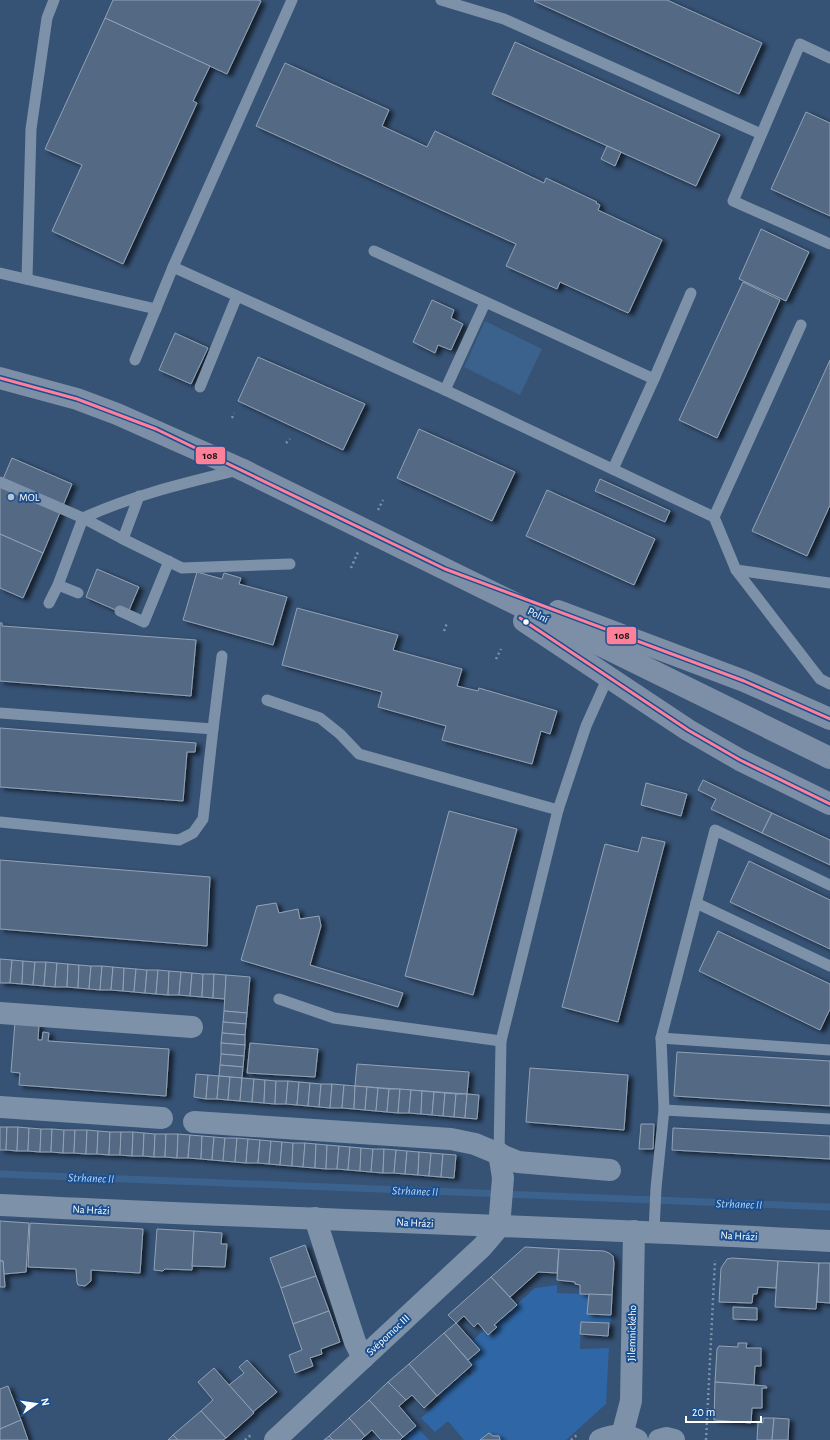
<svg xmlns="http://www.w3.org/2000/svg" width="830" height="1440" font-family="'Alegreya Sans',sans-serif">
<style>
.green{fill:#2f66a5}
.water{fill:#3b618d}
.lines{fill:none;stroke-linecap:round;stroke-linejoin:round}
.stream{stroke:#3b618d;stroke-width:7}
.building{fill:#526984;stroke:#92a2b6;filter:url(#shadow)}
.path{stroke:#7d92a8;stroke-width:2.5;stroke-dasharray:2 3;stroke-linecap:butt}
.lane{stroke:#7d92a8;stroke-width:11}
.street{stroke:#7d92a8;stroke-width:22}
.primary{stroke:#7d8ea7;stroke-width:22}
.bus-1-casing{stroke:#1b4f8f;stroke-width:6}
.bus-1{stroke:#ff8098;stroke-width:3}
.poi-dot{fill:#b9c2ce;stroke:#1b4f8f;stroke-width:1.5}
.bus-dot{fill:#fff;stroke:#1b4f8f;stroke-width:1.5}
.labels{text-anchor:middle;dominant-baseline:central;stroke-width:4;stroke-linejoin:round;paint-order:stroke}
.poi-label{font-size:11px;fill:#fff;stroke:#1b4f8f;text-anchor:start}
.street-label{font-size:11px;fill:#fff;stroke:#1b4f8f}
.water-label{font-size:12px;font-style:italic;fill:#b5d3f5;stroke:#1b4f8f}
.line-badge{stroke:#1b4f8f;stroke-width:1.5}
.pale-badge-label{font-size:11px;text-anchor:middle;font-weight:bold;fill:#111}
</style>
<defs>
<filter id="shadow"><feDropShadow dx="4.5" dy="2.5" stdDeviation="2" flood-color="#0009"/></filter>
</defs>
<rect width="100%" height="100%" fill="#365274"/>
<g class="green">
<path d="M557,1285v8l32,1 -2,20 24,1v8l-30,-1 -1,27 29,-1 -3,56 -40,36h-66l-1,-4h-6l-4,-3 -9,7h-16l-16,-19 -13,11 -14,-14 20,-18 -4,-4 27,-25 5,5 3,-3 -4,-5v-8l12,-10 -8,-9 12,-11 4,4 2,-1 2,2 4,-4 -2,-2 2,-2 -2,-2 41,-37z"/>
<path d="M416,1426l13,14h-25l-1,-3z"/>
</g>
<path class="water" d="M485,321l57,28 -22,46 -56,-28z"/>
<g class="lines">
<path class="stream" d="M0,1174l830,33"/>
</g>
<g class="building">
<path d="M113,0h145l3,1 -34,73 -122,-56z"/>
<path d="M535,0h132l95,43 -23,51 -205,-93z"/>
<path d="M105,18l105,48 -17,35 4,2 -74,161 -71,-33 30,-66 -37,-16z"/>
<path d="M515,42l205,93 -24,51 -204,-92z"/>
<path d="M285,63l104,47 -7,16 45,21 8,-16 109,52 2,-5 51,24 -1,1 4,2 -2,5 64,30 -33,72 -1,1 -68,-31 -3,7 -51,-23 10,-22 -260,-118z"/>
<path d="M806,112l24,11v93l-59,-27z"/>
<path d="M607,146l14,6 -6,14 -14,-7z"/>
<path d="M761,229l48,23 -23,49 -47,-22z"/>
<path d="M743,282l37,18 -63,138 -38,-18z"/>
<path d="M432,300l22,10 -3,8 12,6 -12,26 -13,-5 -3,8 -22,-11z"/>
<path d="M175,333l33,15 -17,36 -32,-14z"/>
<path d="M258,357l107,47 -22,46 -105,-49z"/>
<path d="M830,360v145l-23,51 -55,-25z"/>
<path d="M419,429l96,43 -23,49 -95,-43z"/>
<path d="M12,458l60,26 -29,69 -43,-19v-48z"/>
<path d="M600,479l70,32 -5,11 -70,-31z"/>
<path d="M547,490l108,49 -21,46 -108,-49z"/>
<path d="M0,534l43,19 -20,45 -23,-10z"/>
<path d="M97,569l42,18 -12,28 -41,-18z"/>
<path d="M197,572l25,7 2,-6 17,5 -2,6 48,13 -14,48 -90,-25z"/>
<path d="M297,608l101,27 -5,15 69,19 -5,17 21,5 1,-3 78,23 -7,23 -9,-3 -9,33 -90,-24 4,-14 -68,-19 4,-15 -100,-27z"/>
<path d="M0,623h2v3l194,14 -5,56 -191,-15z"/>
<path d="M0,728l196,15 -1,9h-8l-4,49 -183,-14z"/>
<path d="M703,780l69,33 -10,20 -51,-24 5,-10 -18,-9z"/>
<path d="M646,783l41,11 -6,22 -40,-11z"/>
<path d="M449,811l68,18 -44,166 -68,-19z"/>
<path d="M772,813l58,27v25l-68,-32z"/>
<path d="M642,837l23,5 -47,180 -56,-15 43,-163 33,8z"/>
<path d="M0,860l210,17 -3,69 -207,-17z"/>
<path d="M749,861l81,39v49l-100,-47z"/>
<path d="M276,903l3,10 19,-4 2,10 19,-3 2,10 -11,39 93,28 -5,14 -157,-47 16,-54z"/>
<path d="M718,931l112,53v25l-10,21 -121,-59z"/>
<path d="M0,959l12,1 -2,23h-10z"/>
<path d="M12,960l11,1 -1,23 -12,-1z"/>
<path d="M23,961l12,1 -2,23 -11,-1z"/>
<path d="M35,962h11l-2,24 -11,-1z"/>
<path d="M46,962l11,1 -2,24 -11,-1z"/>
<path d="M57,963l11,1 -1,23h-12z"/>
<path d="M68,964l11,1 -1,23 -11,-1z"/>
<path d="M79,965l12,1 -2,23 -11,-1z"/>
<path d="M91,966h11l-2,24 -11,-1z"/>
<path d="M102,966l11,1 -2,23h-11z"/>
<path d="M113,967l11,1 -1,23 -12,-1z"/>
<path d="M124,968l12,1 -2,23 -11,-1z"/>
<path d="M136,969l11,1 -2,23 -11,-1z"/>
<path d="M147,970h11l-2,24 -11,-1z"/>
<path d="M158,970l11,1 -1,24 -12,-1z"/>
<path d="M169,971l12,1 -2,23h-11z"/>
<path d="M181,972l11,1 -2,23 -11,-1z"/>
<path d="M192,973l11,1 -1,23 -12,-1z"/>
<path d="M203,974h11l-1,24 -11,-1z"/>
<path d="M214,974l12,1 -1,24 -12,-1z"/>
<path d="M226,975l24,2 -3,36 -23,-2z"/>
<path d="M224,1011l23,2 -1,11 -23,-2z"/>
<path d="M15,1022l24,2 -1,16h4l1,-8 6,1 -1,8 121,8 -3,47 -147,-11 1,-12 -9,-1z"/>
<path d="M223,1022l23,2 -1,11 -23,-2z"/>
<path d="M222,1033l23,2v10l-24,-2z"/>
<path d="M221,1043l24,2 -1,11 -23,-2z"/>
<path d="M250,1043l68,6 -3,28 -68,-4z"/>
<path d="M677,1052l153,9v45l-156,-10z"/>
<path d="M221,1054l23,2 -1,11 -23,-2z"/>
<path d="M357,1064l112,8 -2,22 -112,-8z"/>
<path d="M220,1065l23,2 -1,11 -23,-2z"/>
<path d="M530,1068l98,7 -4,55 -98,-8z"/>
<path d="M196,1074l12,1 -2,24 -12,-2z"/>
<path d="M208,1075l11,1 -2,23h-11z"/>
<path d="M219,1076l11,1 -2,23 -11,-1z"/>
<path d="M230,1077l12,1 -2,23 -12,-1z"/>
<path d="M242,1078l12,1 -2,23 -12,-1z"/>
<path d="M254,1079l11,1 -1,23 -12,-1z"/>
<path d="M265,1080l11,1 -1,23 -11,-1z"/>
<path d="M276,1081h12l-2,23h-11z"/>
<path d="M288,1081l11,1 -2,23 -11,-1z"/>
<path d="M299,1082l11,1 -2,23 -11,-1z"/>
<path d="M310,1083l11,1 -2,23 -11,-1z"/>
<path d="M321,1084h11l-2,24 -11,-1z"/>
<path d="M332,1084l12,1 -2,23h-12z"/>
<path d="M344,1085l11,1 -1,23 -12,-1z"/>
<path d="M355,1086l12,1 -2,23 -11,-1z"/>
<path d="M367,1087l11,1 -2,23 -11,-1z"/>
<path d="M378,1088l11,1 -2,23 -11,-1z"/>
<path d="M389,1089h11l-2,24 -11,-1z"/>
<path d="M400,1089l11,1 -2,23h-11z"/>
<path d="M411,1090l11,1 -1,23 -12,-1z"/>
<path d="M422,1091l12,1 -2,23 -11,-1z"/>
<path d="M434,1092l11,1 -2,23 -11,-1z"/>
<path d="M445,1093l11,1 -2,23 -11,-1z"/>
<path d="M456,1094h11l-2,24 -11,-1z"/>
<path d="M467,1094l12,1 -2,24 -12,-1z"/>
<path d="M641,1124h13l-1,25h-14z"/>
<path d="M0,1127h7l-1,23h-6z"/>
<path d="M7,1127h11l-1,24 -11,-1z"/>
<path d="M18,1127l11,1 -1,23h-11z"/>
<path d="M29,1128l12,1 -1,23 -12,-1z"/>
<path d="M673,1128l157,8v23l-158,-9z"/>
<path d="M41,1129h11l-1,23h-11z"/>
<path d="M52,1129l12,1 -1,23 -12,-1z"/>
<path d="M64,1130h11l-1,23h-11z"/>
<path d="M75,1130h12l-1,24 -12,-1z"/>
<path d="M87,1130l11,1 -1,23h-11z"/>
<path d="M98,1131l12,1 -1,23 -12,-1z"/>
<path d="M110,1132h11l-1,23h-11z"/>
<path d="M121,1132h12l-1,24 -12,-1z"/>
<path d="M133,1132l11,1 -1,23h-11z"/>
<path d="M144,1133l11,1 -1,23 -11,-1z"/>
<path d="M155,1134h11l-1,23h-11z"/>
<path d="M166,1134h12l-1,24 -12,-1z"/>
<path d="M178,1134l12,1 -2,23h-11z"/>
<path d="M190,1135l12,1 -1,23 -13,-1z"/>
<path d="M202,1136l12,1 -2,23 -11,-1z"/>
<path d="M214,1137l11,1 -2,23 -11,-1z"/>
<path d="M225,1138h12l-2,24 -12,-1z"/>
<path d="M237,1138l11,1 -2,24 -11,-1z"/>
<path d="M248,1139l12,1 -2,23h-12z"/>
<path d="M260,1140l11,1 -2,23 -11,-1z"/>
<path d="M271,1141l11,1 -2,23 -11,-1z"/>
<path d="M282,1142l11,1 -1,23 -12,-1z"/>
<path d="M293,1143h12l-2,24 -11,-1z"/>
<path d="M305,1143l11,1 -1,24 -12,-1z"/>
<path d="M316,1144l11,1 -1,24 -11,-1z"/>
<path d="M327,1145l12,1 -2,23h-11z"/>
<path d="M339,1146l11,1 -2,23 -11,-1z"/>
<path d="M350,1147l11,1 -1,23 -12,-1z"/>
<path d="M361,1148l12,1 -2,23 -11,-1z"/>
<path d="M373,1149h11l-1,24 -12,-1z"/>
<path d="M384,1149l12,1 -2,23h-11z"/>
<path d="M396,1150l11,1 -2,23 -11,-1z"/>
<path d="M407,1151l12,1 -1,23 -13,-1z"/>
<path d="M419,1152l12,1 -2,23 -11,-1z"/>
<path d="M431,1153l12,1 -2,23 -12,-1z"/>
<path d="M443,1154l13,1 -2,23 -13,-1z"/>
<path d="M0,1221l29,2 -3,49 -22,2 -1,-13h-3z"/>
<path d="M30,1223l113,6 -3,44 -49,-3v11l-6,5 -7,-1 -1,-3 -1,-13 -48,-2z"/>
<path d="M157,1229l37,2 -2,39 -27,-1 -2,2 -9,-1z"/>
<path d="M194,1231l28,2 -1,11h6l-2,23 -33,-1z"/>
<path d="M305,1245l11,31 -35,12 -11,-30z"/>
<path d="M525,1247l34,2 -2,24 -19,-1 -28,25 -19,-20z"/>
<path d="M559,1249l45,2 5,2 4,3 1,7 -2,32 -32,-1v-9l-5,-1v-2l-18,-2z"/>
<path d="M732,1258l46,3 -2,27 -18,-1 -1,7h-4l-1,9 -33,-1 2,-34 6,-9z"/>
<path d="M0,1261h3l2,26h-5z"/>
<path d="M778,1261l41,2 -3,46 -41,-2z"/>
<path d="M819,1263h11v40l-13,-1z"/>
<path d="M316,1276l13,35 -36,13 -12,-36z"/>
<path d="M491,1277l26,28 -23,20 3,2 -9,8 -10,-12 -4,4 -10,-11 -8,7 -8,-8z"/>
<path d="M589,1294l23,1 -1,20 -24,-1z"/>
<path d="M733,1307l24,1v12l-24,-1z"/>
<path d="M329,1311l11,31 -19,7 1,5 -12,4 3,8 -18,7 -6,-18 13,-5 -9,-26z"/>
<path d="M581,1322l28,1 -1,13 -28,-2z"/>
<path d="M456,1323l24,27 -12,10 -24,-27z"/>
<path d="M444,1333l28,32 -35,31 -28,-32z"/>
<path d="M738,1343h9l-1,5h15v18h-6l-1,19 -39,-3 2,-33 2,-3 19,1z"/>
<path d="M247,1360l30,32 -24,20 -24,-27 15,-12 -5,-6z"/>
<path d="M409,1364l28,32 -13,12 -12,-13 -6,5 -18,-18z"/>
<path d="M214,1368l40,45 -28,25 -25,-27 12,-11 -15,-18z"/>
<path d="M388,1382l18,18 -7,6 17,20 -13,11 -34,-37z"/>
<path d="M715,1382l51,4 1,2h-5v20h-10l-1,15 -37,-3z"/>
<path d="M8,1386l13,34 -21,9v-40z"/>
<path d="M369,1400l34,37 -3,3h-19l-9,-10 -7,6 -16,-18z"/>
<path d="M201,1411l25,27 -3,2h-45l-5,-5z"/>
<path d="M349,1418l16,18 -4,4h-28l-4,-4z"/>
<path d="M763,1418h11l-2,22h-15l1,-18 5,1z"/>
<path d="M774,1418l15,1 -1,21h-16z"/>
<path d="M21,1420l7,20h-28v-11z"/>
<path d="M489,1433l4,3h6l1,4h-20z"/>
<path d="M173,1435l5,5h-10z"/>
<path d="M329,1436l4,4h-9z"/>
</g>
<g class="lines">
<g class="path">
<path d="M232,418l2,-5"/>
<path d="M286,443l4,-4"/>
<path d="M378,510l5,-10"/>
<path d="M351,568l7,-16"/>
<path d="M444,631l3,-8"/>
<path d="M496,659l5,-10"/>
<path d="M245,1440l7,-6"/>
<path d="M571,1440l6,-5"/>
<path d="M706,1440l9,-180"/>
</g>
<g class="lane">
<path d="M441,0l63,19 257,115"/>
<path d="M830,58l-30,-14 -67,157 97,43"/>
<path d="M374,251l280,128 -41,90"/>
<path d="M173,267l272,123 269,127 22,53 94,13"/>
<path d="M0,273l156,36"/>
<path d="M27,279l4,-150 16,-111 7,-18"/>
<path d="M135,360l38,-93 119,-267"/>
<path d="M654,379l37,-86"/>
<path d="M200,387l37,-91"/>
<path d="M445,390l40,-87"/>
<path d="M0,482l83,36c50,-23 102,-35 155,-48"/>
<path d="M139,496l-16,43 59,29 108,-4"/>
<path d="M714,517l87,-192"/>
<path d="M736,570l84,109 10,5"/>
<path d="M58,585l20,8"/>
<path d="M49,603l9,-18 25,-67 40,21"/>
<path d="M120,611l24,11 25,-61"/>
<path d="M267,700l53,18 20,16 19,20 199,56 -57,231 -2,112"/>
<path d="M0,713l213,16 -10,90 -10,14 -14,7 -179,-18"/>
<path d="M213,729l9,-73"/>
<path d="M558,810l28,-84 22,-49"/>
<path d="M696,903l134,63"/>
<path d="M279,999l55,19 167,23"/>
<path d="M661,1038l169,12"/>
<path d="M664,1110l166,9"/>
<path d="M654,1231l2,-43 8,-78 -3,-72 54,-208 115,55"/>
</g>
<g class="street">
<path d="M0,1013l192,14"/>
<path d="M0,1107l162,11"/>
<path d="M194,1122l257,17 24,5 43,18 92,8"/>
<path d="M0,1205c277,14 553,21 830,36"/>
<path d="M315,1218l40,124 8,16"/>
<path d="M499,1227l4,-49 -4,-25"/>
<path d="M622,1435l9,-34 3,-170"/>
<path d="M275,1440l207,-193 17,-20"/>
<path d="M600,1440c13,-5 24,-7 37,0"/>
<path d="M659,1440l7,-2 8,2"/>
</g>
<g class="primary">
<path d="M0,378l77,21 40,15 124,55 589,289"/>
<path d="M558,611l186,70 86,38"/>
<path d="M524,621l164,109 52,30 90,44"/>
</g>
<g class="bus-1-casing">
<g id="bus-1">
<path d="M0,378l77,21 79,30 289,140 299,112 86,38"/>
<path d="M520,618l168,112 52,30 90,44"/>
</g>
</g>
<use href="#bus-1" class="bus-1"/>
</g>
<circle class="poi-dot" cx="11" cy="497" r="4"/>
<circle class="bus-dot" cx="526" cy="622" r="3.5"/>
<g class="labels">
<g class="poi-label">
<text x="19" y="497">MOL</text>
</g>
<g class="street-label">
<text transform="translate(538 615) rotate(26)">Polní</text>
<text transform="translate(91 1210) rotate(3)">Na Hrázi</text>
<text transform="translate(415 1223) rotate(3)">Na Hrázi</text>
<text transform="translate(739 1236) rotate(3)">Na Hrázi</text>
<text transform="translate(632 1333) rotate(-89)">Jilemnického</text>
<text transform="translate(388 1335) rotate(-43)">Svépomoc III</text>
</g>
<g class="water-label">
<text transform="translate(91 1178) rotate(2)">Strhanec II</text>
<text transform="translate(415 1191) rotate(2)">Strhanec II</text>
<text transform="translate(739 1204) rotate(2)">Strhanec II</text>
</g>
</g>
<g class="line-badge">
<rect x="195" y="446" width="31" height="19" rx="4" fill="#ff8098"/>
<rect x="606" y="626" width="31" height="19" rx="4" fill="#ff8098"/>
</g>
<g class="pale-badge-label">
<text x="210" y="459">108</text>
<text x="622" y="639">108</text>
</g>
<g transform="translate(36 1404) rotate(77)" stroke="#1b4f8f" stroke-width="3" paint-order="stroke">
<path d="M0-3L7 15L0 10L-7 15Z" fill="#ffffff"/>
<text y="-6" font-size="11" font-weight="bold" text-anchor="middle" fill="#ffffff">N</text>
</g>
<path d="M686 1416v6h75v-6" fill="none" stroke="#ffffff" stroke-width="2"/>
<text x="692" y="1416" font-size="12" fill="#ffffff" stroke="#1b4f8f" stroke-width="3" paint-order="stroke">20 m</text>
</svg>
